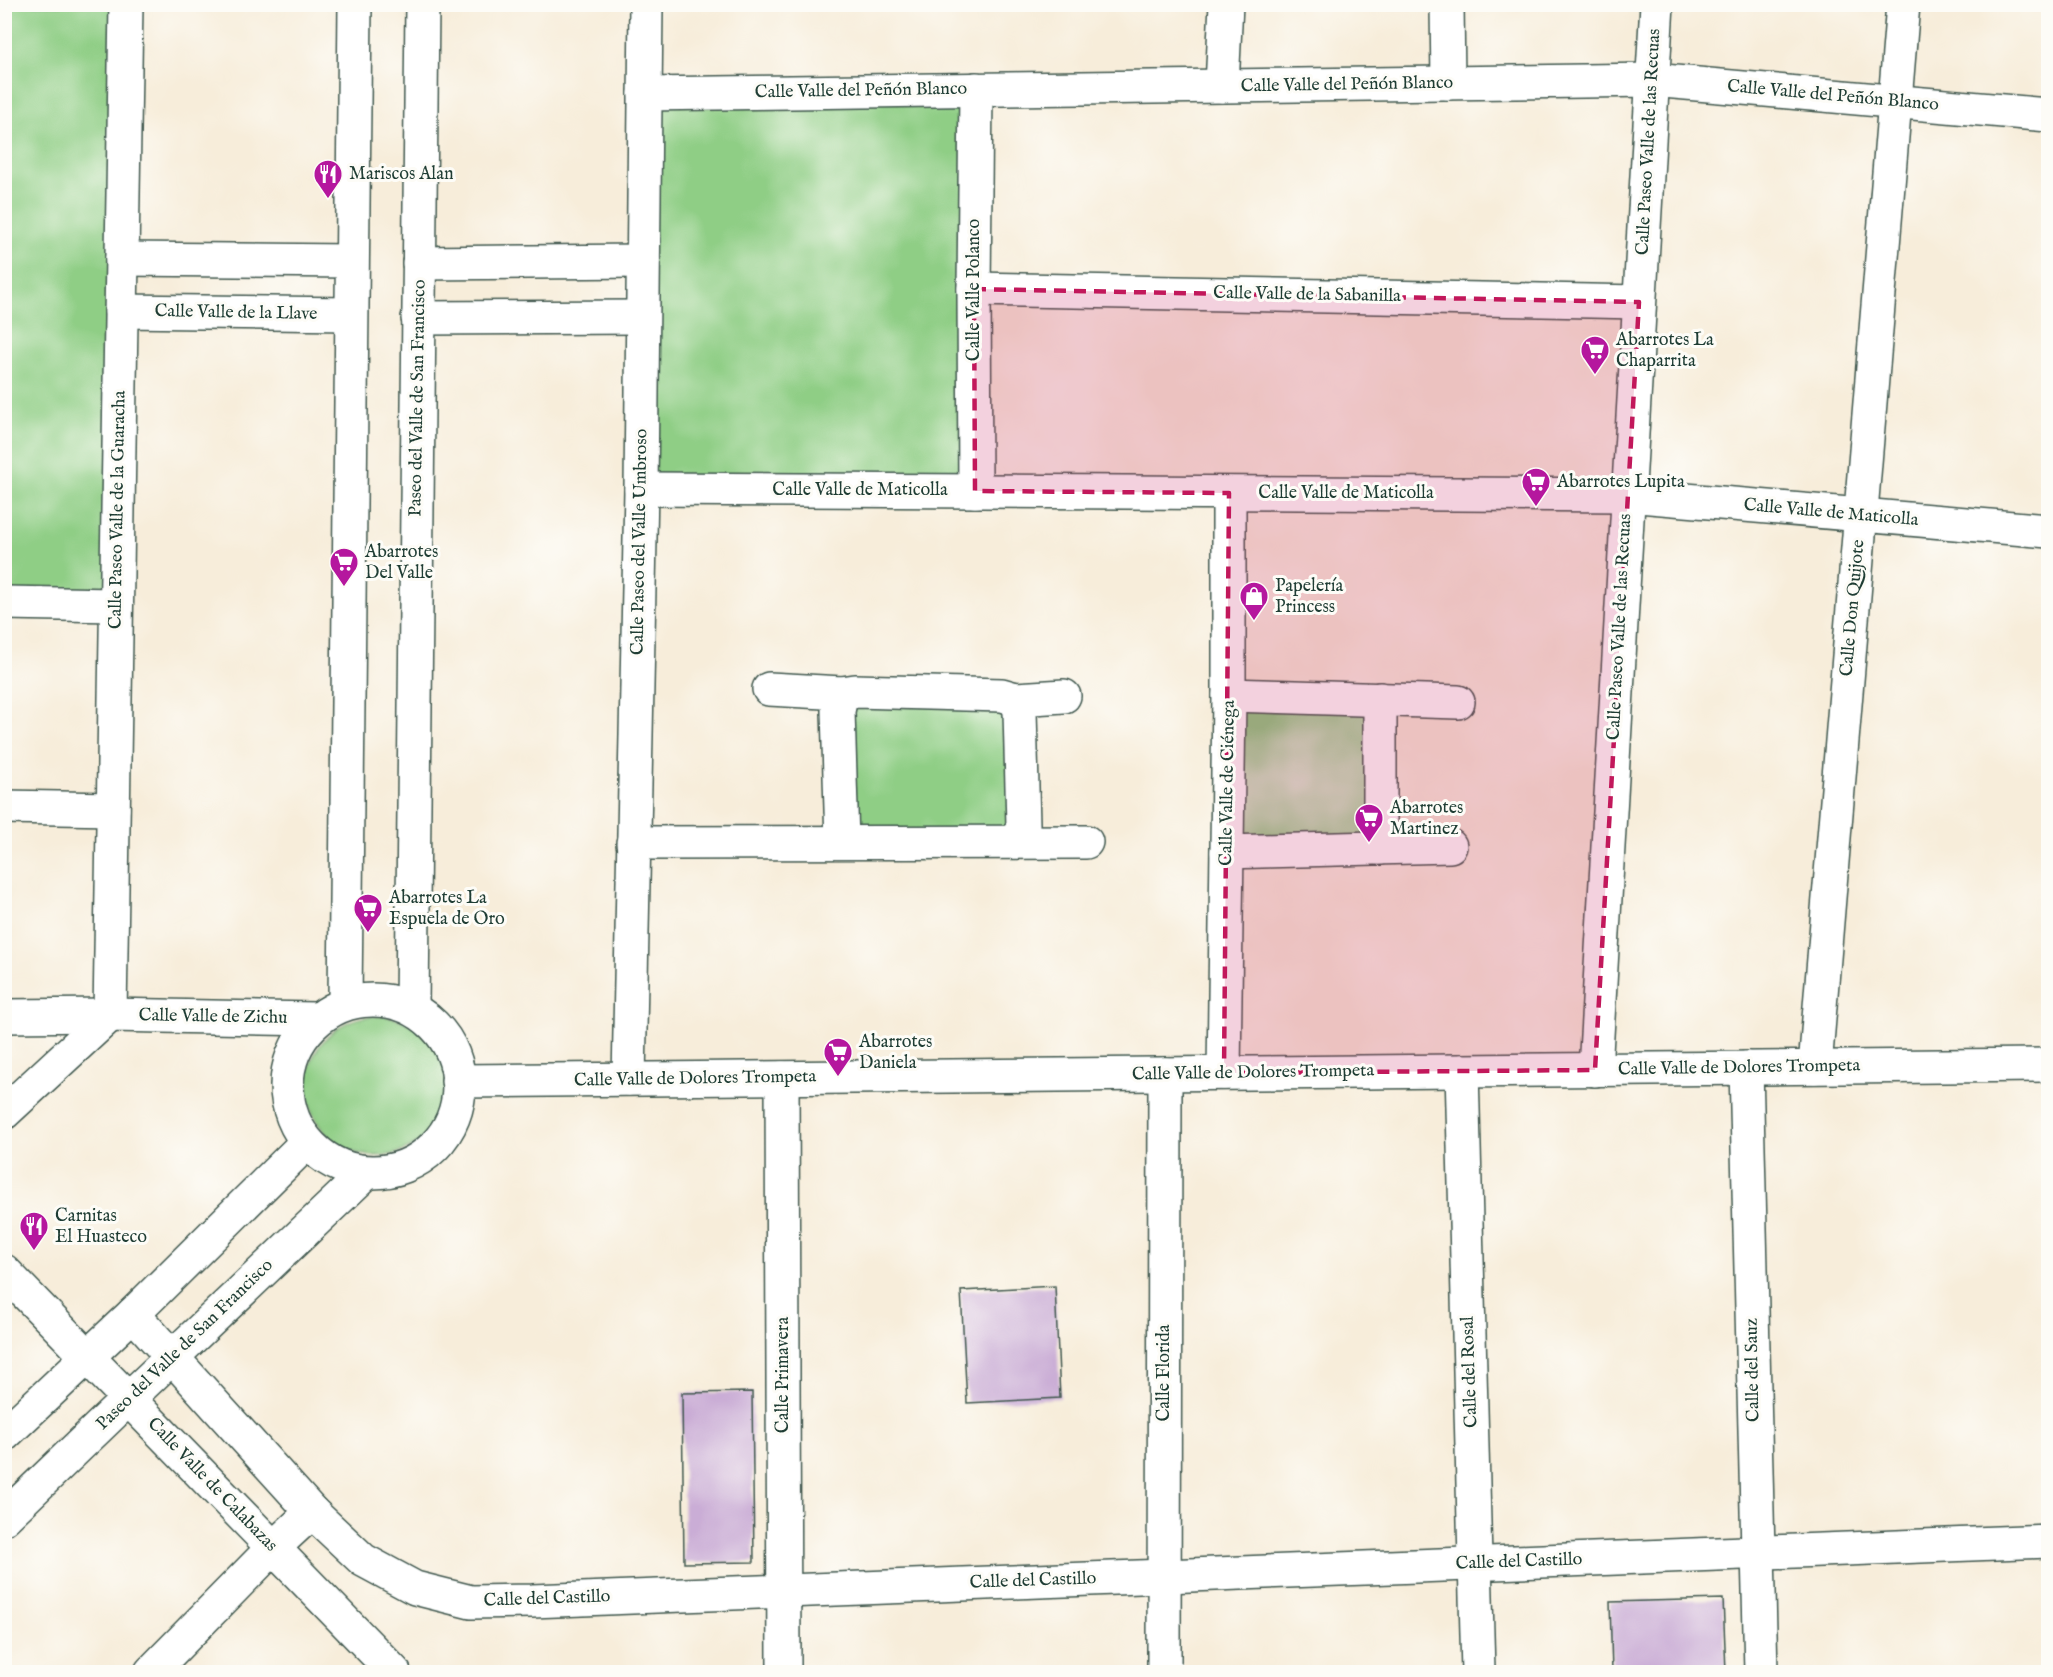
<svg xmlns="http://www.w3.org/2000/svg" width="2053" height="1677" font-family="'IM FELL English',serif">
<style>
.green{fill:#8fce85;stroke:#57865c;stroke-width:1.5}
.building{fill:#caadd6}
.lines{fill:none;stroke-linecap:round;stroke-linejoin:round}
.minor-casing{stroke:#3f574d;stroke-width:36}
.minor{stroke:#fff;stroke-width:33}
.marked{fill:#c2185b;fill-opacity:0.2;stroke:#c2185b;stroke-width:4.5;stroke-dasharray:12 8;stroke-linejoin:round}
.labels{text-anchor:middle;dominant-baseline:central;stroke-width:6;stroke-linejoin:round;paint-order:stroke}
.street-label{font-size:18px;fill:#1f3d34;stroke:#fdfcf7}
.poi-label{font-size:18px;fill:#1f3d34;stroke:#fdfcf7;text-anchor:start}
</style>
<rect width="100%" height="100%" fill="#fdfcf7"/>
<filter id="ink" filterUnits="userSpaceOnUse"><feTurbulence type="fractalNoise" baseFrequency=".0167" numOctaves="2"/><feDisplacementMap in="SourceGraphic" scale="12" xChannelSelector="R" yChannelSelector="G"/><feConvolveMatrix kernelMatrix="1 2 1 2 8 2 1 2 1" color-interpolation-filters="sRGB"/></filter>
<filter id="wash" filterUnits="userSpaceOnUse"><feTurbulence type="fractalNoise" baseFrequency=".008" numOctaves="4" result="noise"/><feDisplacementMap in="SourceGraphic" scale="24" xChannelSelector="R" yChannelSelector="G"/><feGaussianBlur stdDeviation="1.35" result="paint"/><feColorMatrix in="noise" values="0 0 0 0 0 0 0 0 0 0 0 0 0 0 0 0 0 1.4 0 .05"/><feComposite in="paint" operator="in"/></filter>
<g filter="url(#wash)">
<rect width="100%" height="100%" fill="#f7edda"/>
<g class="green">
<path d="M5,5h121l-10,600 -111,-2z"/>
<path d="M976,89l-1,402 -334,-2 4,-395z"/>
<path d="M842,693l174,6 1,142 -175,1z"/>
<path d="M1229,703h149l-1,144 -150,2z"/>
<circle cx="377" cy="1086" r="70"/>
</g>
<g id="blocks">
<g class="building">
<path d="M1055,1286l5,112 -93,5 -6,-112z"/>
<path d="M752,1392l2,170 -70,1 -2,-170z"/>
<path d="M1723,1599l3,73h-114l-2,-70z"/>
</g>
</g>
</g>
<g filter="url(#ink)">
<use href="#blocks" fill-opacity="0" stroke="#3f574d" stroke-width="1.5"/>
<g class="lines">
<g class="minor-casing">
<g id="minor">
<path d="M1447,4l1,79"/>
<path d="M1222,86l4,-82"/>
<path d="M645,94l1007,-14 396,35"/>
<path d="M122,259l229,2"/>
<path d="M419,263l224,-2"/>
<path d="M974,289l665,13"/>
<path d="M121,311l230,3"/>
<path d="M418,318l224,-1"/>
<path d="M641,489l986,6 421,36"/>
<path d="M975,491l-1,-202 2,-200"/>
<path d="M4,603l112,2"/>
<path d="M769,689l73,4 13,-2 147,4 14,4 48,-3"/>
<path d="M842,693l-4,18 4,131"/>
<path d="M1229,695l229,7"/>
<path d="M1016,699l4,12 3,114 -6,16"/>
<path d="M4,807l109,2"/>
<path d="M633,843l453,-1"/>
<path d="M1380,848v-149"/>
<path d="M1227,852l223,-6"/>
<circle cx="373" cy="1086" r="86"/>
<path d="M345,1002l10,-998"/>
<path d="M412,1008l10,-1004"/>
<path d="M4,1016l106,-1 206,4"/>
<path d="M1815,1067l88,-1063"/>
<path d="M1746,1068l15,604"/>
<path d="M1595,1070l62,-1066"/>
<path d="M1462,1071l16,601"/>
<path d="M1224,1073l5,-378v-202"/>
<path d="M782,1078l2,594"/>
<path d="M629,1079l12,-590 5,-485"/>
<path d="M458,1081l1590,-16"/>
<path d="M4,1113l106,-98 16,-1011"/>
<path d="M4,1271l390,401"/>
<path d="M133,1314l179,198 51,48 52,28 56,14 61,-1 1516,-60"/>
<path d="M4,1435l129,-121 173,-171"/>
<path d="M4,1518l124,-119 238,-226"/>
<path d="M151,1672l122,-124 39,-36"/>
<path d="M1164,1672l1,-598"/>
</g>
</g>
<use href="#minor" class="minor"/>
</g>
</g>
<path class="marked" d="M974,289l665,13 -44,768 -371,3 5,-580 -254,-2z"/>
<defs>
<g id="restaurant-pin" transform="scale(1.5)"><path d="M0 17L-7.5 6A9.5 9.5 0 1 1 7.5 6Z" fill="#b5179e" stroke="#fdfcf7"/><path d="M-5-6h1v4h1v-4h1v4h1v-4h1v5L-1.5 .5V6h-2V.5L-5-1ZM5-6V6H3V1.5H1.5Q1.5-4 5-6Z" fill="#fff"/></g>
<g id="supermarket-pin" transform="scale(1.5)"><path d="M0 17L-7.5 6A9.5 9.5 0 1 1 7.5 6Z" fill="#b5179e" stroke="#fdfcf7"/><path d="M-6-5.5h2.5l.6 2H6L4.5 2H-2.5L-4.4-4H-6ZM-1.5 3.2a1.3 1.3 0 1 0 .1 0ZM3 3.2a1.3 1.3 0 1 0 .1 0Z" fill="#fff"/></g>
<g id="shop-pin" transform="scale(1.5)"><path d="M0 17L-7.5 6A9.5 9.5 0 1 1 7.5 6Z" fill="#b5179e" stroke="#fdfcf7"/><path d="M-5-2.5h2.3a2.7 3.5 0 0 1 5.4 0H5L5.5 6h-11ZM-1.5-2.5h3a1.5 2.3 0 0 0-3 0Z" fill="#fff"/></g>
</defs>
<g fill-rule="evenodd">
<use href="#restaurant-pin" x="328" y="174"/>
<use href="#supermarket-pin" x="1595" y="350"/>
<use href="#supermarket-pin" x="1536" y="482"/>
<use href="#supermarket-pin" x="344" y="562"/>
<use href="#shop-pin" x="1254" y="596"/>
<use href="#supermarket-pin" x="1369" y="818"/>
<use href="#supermarket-pin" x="368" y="908"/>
<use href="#supermarket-pin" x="838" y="1052"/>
<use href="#restaurant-pin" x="34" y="1226"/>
</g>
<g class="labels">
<g class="street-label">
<text transform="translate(1347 85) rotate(-1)">Calle Valle del Peñón Blanco</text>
<text transform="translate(861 91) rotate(-1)">Calle Valle del Peñón Blanco</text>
<text transform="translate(1833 96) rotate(5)">Calle Valle del Peñón Blanco</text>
<text transform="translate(1649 142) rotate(-87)">Calle Paseo Valle de las Recuas</text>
<text transform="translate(974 290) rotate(-90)">Calle Valle Polanco</text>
<text transform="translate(1307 295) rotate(1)">Calle Valle de la Sabanilla</text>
<text transform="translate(236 313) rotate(1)">Calle Valle de la Llave</text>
<text transform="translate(418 398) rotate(-89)">Paseo del Valle de San Francisco</text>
<text x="860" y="490">Calle Valle de Maticolla</text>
<text x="1346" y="493">Calle Valle de Maticolla</text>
<text transform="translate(118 510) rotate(-89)">Calle Paseo Valle de la Guaracha</text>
<text transform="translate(1831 513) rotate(5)">Calle Valle de Maticolla</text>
<text transform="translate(640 542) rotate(-89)">Calle Paseo del Valle Umbroso</text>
<text transform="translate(1853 608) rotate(-85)">Calle Don Quijote</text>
<text transform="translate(1620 627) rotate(-87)">Calle Paseo Valle de las Recuas</text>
<text transform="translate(1228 783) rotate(-89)">Calle Valle de Ciénega</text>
<text transform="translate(213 1017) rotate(1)">Calle Valle de Zichu</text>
<text transform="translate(1739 1068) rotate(-1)">Calle Valle de Dolores Trompeta</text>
<text transform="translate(1253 1073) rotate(-1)">Calle Valle de Dolores Trompeta</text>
<text transform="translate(695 1079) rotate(-1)">Calle Valle de Dolores Trompeta</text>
<text transform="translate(185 1345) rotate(-44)">Paseo del Valle de San Francisco</text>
<text transform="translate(1753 1370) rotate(-91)">Calle del Sauz</text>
<text transform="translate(1470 1372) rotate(-92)">Calle del Rosal</text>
<text transform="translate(1164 1373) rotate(-90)">Calle Florida</text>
<text transform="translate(783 1375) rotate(-90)">Calle Primavera</text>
<text transform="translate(212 1485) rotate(46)">Calle Valle de Calabazas</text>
<text transform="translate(1519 1562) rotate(-2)">Calle del Castillo</text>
<text transform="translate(1033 1581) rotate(-2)">Calle del Castillo</text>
<text transform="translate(547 1599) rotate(-2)">Calle del Castillo</text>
</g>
<g class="poi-label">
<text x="349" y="174">Mariscos Alan</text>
<text x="1616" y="340">Abarrotes La<tspan x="1616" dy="21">Chaparrita</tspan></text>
<text x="1557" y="482">Abarrotes Lupita</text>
<text x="365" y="552">Abarrotes<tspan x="365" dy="21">Del Valle</tspan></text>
<text x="1275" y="586">Papelería<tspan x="1275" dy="21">Princess</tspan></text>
<text x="1390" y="808">Abarrotes<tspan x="1390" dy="21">Martinez</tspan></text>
<text x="389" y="898">Abarrotes La<tspan x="389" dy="21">Espuela de Oro</tspan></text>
<text x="859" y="1042">Abarrotes<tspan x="859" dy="21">Daniela</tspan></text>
<text x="55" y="1216">Carnitas<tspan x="55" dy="21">El Huasteco</tspan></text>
</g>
</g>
<rect width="2053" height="1677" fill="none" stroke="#fdfcf7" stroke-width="24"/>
</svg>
